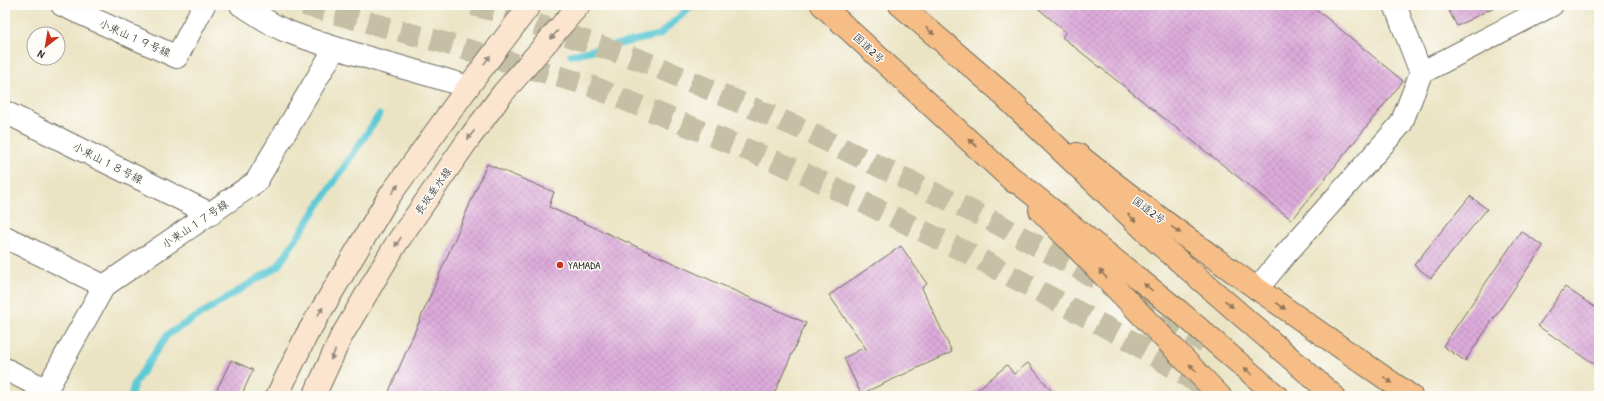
<svg xmlns="http://www.w3.org/2000/svg" width="1604" height="401" font-family="'Patrick Hand','Klee One',sans-serif">
<style>
.lines{fill:none;stroke-linecap:round;stroke-linejoin:round}
.stream{stroke:#5dc9d5;stroke-width:7}
.building{fill:url(#building-cross-hatch)}
.motorway-tunnel{stroke:#c5bfa5;stroke-width:22;stroke-dasharray:22 11;stroke-linecap:butt}
.minor-casing{stroke:#6e6c61;stroke-width:24}
.secondary-casing{stroke:#6e6c61;stroke-width:24}
.trunk-casing{stroke:#6e6c61;stroke-width:24}
.motorway-casing{stroke:#6e6c61;stroke-width:24}
.minor{stroke:#fff;stroke-width:22}
.secondary{stroke:#fbe5cf;stroke-width:22}
.trunk{stroke:#f6be86;stroke-width:22}
.motorway{stroke:#f6be86;stroke-width:22}
.oneway{fill:#907458}
.oneway2{fill:#93887d}
.poi-dot{fill:#c8321e;stroke:#fdfcf7;stroke-width:1.5}
.labels{text-anchor:middle;dominant-baseline:central;stroke-width:3;stroke-linejoin:round;paint-order:stroke}
.street-label{font-size:11px;fill:#2b2b2b;stroke:#fdfcf7}
.poi-label{font-size:11px;fill:#2b2b2b;stroke:#fdfcf7;text-anchor:start}
</style>
<defs>
<pattern id="building-cross-hatch" width="8" height="8" patternUnits="userSpaceOnUse"><rect width="8" height="8" fill="#dcabda"/><path d="M0 0l8 8M0 8l8-8" fill="none" stroke="#bd93bb"/></pattern>
</defs>
<rect width="100%" height="100%" fill="#fdfcf7"/>
<filter id="ink" filterUnits="userSpaceOnUse"><feTurbulence type="fractalNoise" baseFrequency=".025" numOctaves="2"/><feDisplacementMap in="SourceGraphic" scale="8" xChannelSelector="R" yChannelSelector="G"/><feConvolveMatrix kernelMatrix="1 2 1 2 8 2 1 2 1" color-interpolation-filters="sRGB"/></filter>
<filter id="wash" filterUnits="userSpaceOnUse"><feTurbulence type="fractalNoise" baseFrequency=".012" numOctaves="4" result="noise"/><feDisplacementMap in="SourceGraphic" scale="16" xChannelSelector="R" yChannelSelector="G"/><feGaussianBlur stdDeviation="0.9" result="paint"/><feColorMatrix in="noise" values="0 0 0 0 0 0 0 0 0 0 0 0 0 0 0 0 0 1.4 0 .05"/><feComposite in="paint" operator="in"/></filter>
<g filter="url(#wash)">
<rect width="100%" height="100%" fill="#ebe4c4"/>
<g class="lines">
<g class="stream">
<path d="M571,55l88,-20 34,-30"/>
<path d="M131,396l3,-12 33,-49 111,-69 101,-151"/>
</g>
</g>
<g id="blocks">
<g class="building">
<path d="M1034,5h277l92,76 -111,139 -230,-183 4,-5z"/>
<path d="M1446,5h52l-41,21z"/>
<path d="M487,164l67,28 -5,15 257,116 -33,73h-386z"/>
<path d="M1470,196l17,13 -56,69 -17,-13z"/>
<path d="M1521,231l22,15 -78,115 -22,-15z"/>
<path d="M901,246l26,38 -5,4 30,64 -91,42 -17,-36 19,-10 4,2 -38,-55z"/>
<path d="M1565,287l34,23v57l-61,-41z"/>
<path d="M231,360l22,10 -12,26h-27z"/>
<path d="M1028,363l28,33h-86l37,-31 7,9z"/>
</g>
</g>
</g>
<g filter="url(#ink)">
<use href="#blocks" fill-opacity="0" stroke="#6e6c61" stroke-width="1"/>
<g class="lines">
<g class="motorway-tunnel">
<path d="M304,5l137,37 150,44 208,85 173,84 156,84 81,51"/>
<path d="M473,5l27,7 143,49 161,69 192,93 156,86 53,34"/>
</g>
<g class="minor-casing">
<g id="minor">
<path d="M62,5l115,52 27,-52"/>
<path d="M241,5c15,8 29,20 45,26 59,23 122,36 182,56"/>
<path d="M1395,5l26,68"/>
<path d="M5,112l206,102"/>
<path d="M5,237l99,49"/>
<path d="M1257,289l27,-33 117,-132 20,-51 131,-68"/>
<path d="M5,369l40,20"/>
<path d="M43,396l61,-110 152,-104 79,-134"/>
</g>
</g>
<g class="secondary-casing">
<g id="secondary">
<path d="M277,396l29,-60 82,-138 80,-111 62,-82"/>
<path d="M314,396l27,-59 55,-93 72,-104 35,-47 76,-88"/>
</g>
</g>
<g class="trunk-casing">
<g id="trunk">
<path d="M822,5l192,177"/>
<path d="M900,5l117,101"/>
<path d="M1077,154c108,86 221,164 334,242"/>
<path d="M1040,210l180,186"/>
</g>
</g>
<g class="motorway-casing">
<g id="motorway">
<path d="M1002,94l155,148 177,154"/>
<path d="M1001,169l179,143 97,84"/>
</g>
</g>
<use href="#minor" class="minor"/>
<use href="#secondary" class="secondary"/>
<use href="#trunk" class="trunk"/>
<use href="#motorway" class="motorway"/>
</g>
<defs><path id="oneway-solid" d="M-6-.8H1V-3.2L6.5 0L1 3.2V.8H-6Z"/></defs>
<g class="oneway">
<use href="#oneway-solid" transform="translate(930 31) rotate(41)"/>
<use href="#oneway-solid" transform="translate(973 143) rotate(-137)"/>
<use href="#oneway-solid" transform="translate(1132 218) rotate(44)"/>
<use href="#oneway-solid" transform="translate(1176 230) rotate(36)"/>
<use href="#oneway-solid" transform="translate(1103 274) rotate(-134)"/>
<use href="#oneway-solid" transform="translate(1148 287) rotate(-141)"/>
<use href="#oneway-solid" transform="translate(1229 304) rotate(41)"/>
<use href="#oneway-solid" transform="translate(1281 306) rotate(35)"/>
<use href="#oneway-solid" transform="translate(1193 368) rotate(-134)"/>
<use href="#oneway-solid" transform="translate(1248 371) rotate(-139)"/>
<use href="#oneway-solid" transform="translate(1388 380) rotate(35)"/>
</g>
<g class="oneway2">
<use href="#oneway-solid" transform="translate(554 35) rotate(131)"/>
<use href="#oneway-solid" transform="translate(487 60) rotate(-53)"/>
<use href="#oneway-solid" transform="translate(471 135) rotate(127)"/>
<use href="#oneway-solid" transform="translate(395 189) rotate(-54)"/>
<use href="#oneway-solid" transform="translate(398 242) rotate(123)"/>
<use href="#oneway-solid" transform="translate(320 312) rotate(-59)"/>
<use href="#oneway-solid" transform="translate(333 355) rotate(115)"/>
</g>
</g>
<circle class="poi-dot" cx="560" cy="265" r="4"/>
<g class="labels">
<g class="street-label">
<text transform="translate(135 38) rotate(24)">小束山１９号線</text>
<text transform="translate(869 48) rotate(43)">国道2号</text>
<text transform="translate(108 163) rotate(27)">小束山１８号線</text>
<text transform="translate(433 191) rotate(-55)">長坂垂水線</text>
<text transform="translate(1149 210) rotate(36)">国道2号</text>
<text transform="translate(195 224) rotate(-34)">小束山１７号線</text>
</g>
<g class="poi-label">
<text x="568" y="265">YAMADA</text>
</g>
</g>
<rect width="1604" height="401" fill="none" stroke="#fdfcf7" stroke-width="20"/>
<g transform="translate(46 46) rotate(211)"><circle r="19" fill="#fdfcf7" stroke="#a9a8a5"/>
<path d="M0-3L7 15L0 10L-7 15Z" fill="#c8321e"/>
<text y="-6" font-size="11" font-weight="bold" text-anchor="middle" fill="#2b2b2b">N</text>
</g>
</svg>
